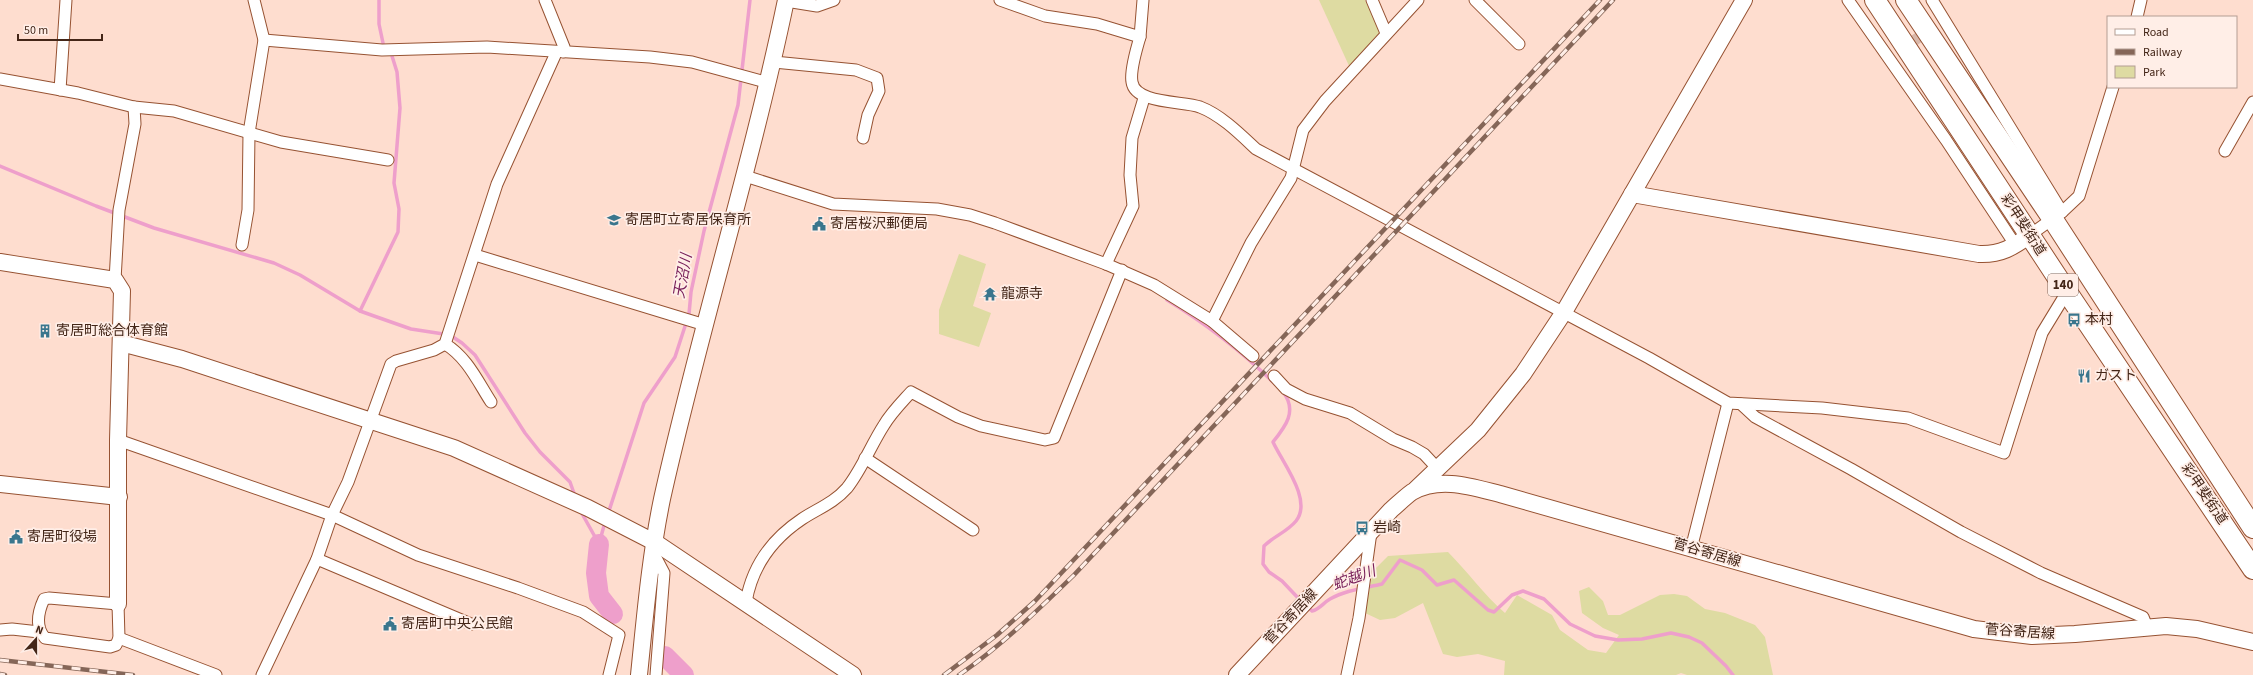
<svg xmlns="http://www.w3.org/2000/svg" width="2253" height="675" font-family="'Source Sans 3','Noto Sans JP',sans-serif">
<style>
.green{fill:#dedba2}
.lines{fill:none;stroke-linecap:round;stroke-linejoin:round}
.stream{stroke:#ee9fcb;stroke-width:3.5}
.river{stroke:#ee9fcb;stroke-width:20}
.street-tunnel{stroke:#d9b8aa;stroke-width:11;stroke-dasharray:11 5.5;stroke-linecap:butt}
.street-casing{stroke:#965232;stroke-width:13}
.secondary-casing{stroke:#965232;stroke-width:18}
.highway-casing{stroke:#965232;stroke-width:22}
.street{stroke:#fff;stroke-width:11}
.secondary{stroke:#fff;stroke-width:16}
.highway{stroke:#fff;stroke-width:20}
.rail-casing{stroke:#856658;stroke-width:4.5}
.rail{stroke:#ffeee7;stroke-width:3;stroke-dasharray:9;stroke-linecap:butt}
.labels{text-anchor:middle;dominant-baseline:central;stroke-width:3.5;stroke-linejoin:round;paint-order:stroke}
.shield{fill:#ffeee7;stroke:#7c6256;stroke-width:1}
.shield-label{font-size:13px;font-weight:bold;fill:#442618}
.poi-label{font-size:14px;fill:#442618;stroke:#ffeee7;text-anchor:start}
.street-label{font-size:14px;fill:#442618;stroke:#ffeee7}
.water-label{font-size:15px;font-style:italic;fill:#771d58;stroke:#ffeee7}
</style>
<rect width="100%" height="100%" fill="#feddcf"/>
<g class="green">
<path d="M1319,0h46l16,33 -31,35z"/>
<path d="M959,254l27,10 -13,42 18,7 -12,34 -40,-13v-24z"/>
<path d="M1448,552c20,20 36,43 57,61l12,-18 35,20 8,15 28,20 18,3 13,-18 -16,-7 -21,-15 -3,-22 10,-4 14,14 5,14h12l40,-20 14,-1 13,2 18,13 20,4 30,12 10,12 8,38h-86l-6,-2 -5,2h-172l1,-14 -27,-7 -21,3 -14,-3 -20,-51 -28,15 -15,2 -15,-7 8,-42 15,-15z"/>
</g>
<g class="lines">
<g class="stream">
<path d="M379,0v24l4,19"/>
<path d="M0,166l96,40 58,22 120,35 26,12 60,36 14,5 37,13 39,6 12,8 13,12 50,78 15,19 30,30 5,14"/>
<path d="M1167,300c38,23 74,51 106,82"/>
<path d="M360,311l38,-79 1,-23 -5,-26 6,-75 -3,-36 -5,-16"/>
<path d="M1283,392c15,19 2,35 -10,50 9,20 40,58 23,79 -9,11 -22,15 -32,25l-1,18 6,8 13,9 19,20"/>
<path d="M580,510l19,34"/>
<path d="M608,514l36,-111 31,-46 14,-43 2,-22 13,-61 34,-126 12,-105"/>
<path d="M599,544l6,-22"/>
<path d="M1307,606l5,5c8,-2 11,-8 18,-12 16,-9 35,-11 52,-15l18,-24 22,10 15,15 17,-5 34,30 6,2 18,-17 11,-4 21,8 26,25 25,12 23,4 24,-1 29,-6 18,4 13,6 24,23 7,9"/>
</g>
<g class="river">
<path d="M599,544l-3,29 3,23 14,18"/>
<path d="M665,656l19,19"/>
</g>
<path class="street-tunnel" d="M1897,53l33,-24"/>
<g class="street-casing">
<g id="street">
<path d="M545,0l19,47 -1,5"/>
<path d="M1000,0l45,16 52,8 43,13c-3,10 -10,35 -8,45 3,22 51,19 68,25 21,8 40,27 56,42l393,209 79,45 94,5 86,10 96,35 38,-120 25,-41"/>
<path d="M1372,0l14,33"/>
<path d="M1475,0l44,44"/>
<path d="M1848,0l98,140 70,106"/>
<path d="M1932,0l130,212"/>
<path d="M786,1l31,5 17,-6"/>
<path d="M2137,17l4,-17"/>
<path d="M1140,37l3,-37"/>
<path d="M264,40l118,10 105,-3 163,10 42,5 77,21"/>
<path d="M774,62l82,8 21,8 2,13 -11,24 -5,23"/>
<path d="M0,79l78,14 56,14 40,4 107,31 107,18"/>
<path d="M60,90l6,-90"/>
<path d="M2225,151l28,-49"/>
<path d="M745,176l88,28 104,5 33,6 25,8 111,41 48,21 58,36 41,35"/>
<path d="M2030,235l32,-23 17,-16 34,-109"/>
<path d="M242,245l6,-35 1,-77 15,-93 -10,-40"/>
<path d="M475,255l230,70"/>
<path d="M1106,264l27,-58 -3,-31 2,-37 12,-40"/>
<path d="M115,280l4,-70 16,-86 -1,-17"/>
<path d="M1212,321l39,-78 40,-65 12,-48 22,-29 93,-101"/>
<path d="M445,344c22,13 33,38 46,58"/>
<path d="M1274,376l12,13 19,10 45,14 43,26 19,8 12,7 14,15"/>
<path d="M1741,404l14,13 96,52 110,63 80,41 102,44 4,10"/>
<path d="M118,440l214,75 86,40 100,33 65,24 36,23 -10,40"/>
<path d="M865,458l108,72"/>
<path d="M1691,549l37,-146"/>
<path d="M654,554l10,19 -8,102"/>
<path d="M317,559l154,65"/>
<path d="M49,598l69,6 1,34 -3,7 -6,2 -65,-9c-10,-11 -7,-26 -1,-39z"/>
<path d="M746,602c6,-35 26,-63 56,-83 15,-10 32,-16 45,-31 15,-19 24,-43 37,-63 7,-12 18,-23 27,-33l47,25 23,9 64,14 9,-2 68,-168"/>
<path d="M0,630l12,-1 27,3"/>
<path d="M119,638l97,37"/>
<path d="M262,675l55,-116 15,-44 16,-33 43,-118 5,-3 38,-11 11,-6 52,-160 59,-131"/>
<path d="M1347,675l12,-57 12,-86"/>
</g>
</g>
<g class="secondary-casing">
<g id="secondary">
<path d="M1632,194l347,60c22,1 34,-7 51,-19"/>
<path d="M0,262l115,18 7,11 -4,149v164"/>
<path d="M121,343l61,16 272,89 134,60 68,35 197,132"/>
<path d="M0,484l119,13"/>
<path d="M1416,489l62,-59 45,-56 41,-62 180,-312"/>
<path d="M639,675c6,-58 11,-118 23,-176 37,-167 89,-331 124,-499"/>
<path d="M1237,675l154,-165c7,-6 14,-13 21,-18 28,-16 60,-5 88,2l474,135 58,7 43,-2 91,-8 31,3 56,13"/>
</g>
</g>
<g class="highway-casing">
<g id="highway">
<path d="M1875,0l192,292 186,277"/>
<path d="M1906,0l146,218 201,310"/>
</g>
</g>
<use href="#street" class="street"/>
<use href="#secondary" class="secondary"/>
<use href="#highway" class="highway"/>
<g class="rail-casing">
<g id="rail">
<path d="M0,660l133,15"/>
<path d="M0,674l5,1"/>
<path d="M944,675l53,-40 38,-34 565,-601"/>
<path d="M959,675c42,-29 78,-64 115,-100l539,-575"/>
</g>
</g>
<use href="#rail" class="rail"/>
</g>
<defs>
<g id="school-bare" transform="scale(1.08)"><path d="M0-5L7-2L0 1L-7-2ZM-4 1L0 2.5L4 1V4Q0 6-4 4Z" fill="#3a768d" stroke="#ffeee7" stroke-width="2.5" paint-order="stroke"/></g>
<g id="civic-bare" transform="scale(1.08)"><path d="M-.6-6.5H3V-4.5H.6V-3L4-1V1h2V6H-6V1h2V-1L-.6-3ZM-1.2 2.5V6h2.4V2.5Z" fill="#3a768d" stroke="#ffeee7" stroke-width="2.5" paint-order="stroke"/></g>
<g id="temple-bare" transform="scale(1.08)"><path d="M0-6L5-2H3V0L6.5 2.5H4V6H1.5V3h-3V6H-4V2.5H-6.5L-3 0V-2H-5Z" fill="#3a768d" stroke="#ffeee7" stroke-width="2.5" paint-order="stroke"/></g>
<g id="bus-bare" transform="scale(1.08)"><path d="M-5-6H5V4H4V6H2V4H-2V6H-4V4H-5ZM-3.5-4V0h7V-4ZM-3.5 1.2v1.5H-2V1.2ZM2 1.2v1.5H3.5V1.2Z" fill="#3a768d" stroke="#ffeee7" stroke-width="2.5" paint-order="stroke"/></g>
<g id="building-bare" transform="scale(1.08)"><path d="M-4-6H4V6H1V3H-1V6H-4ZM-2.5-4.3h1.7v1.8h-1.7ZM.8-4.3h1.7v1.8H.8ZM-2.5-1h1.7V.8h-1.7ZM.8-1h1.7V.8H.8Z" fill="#3a768d" stroke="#ffeee7" stroke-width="2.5" paint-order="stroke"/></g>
<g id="restaurant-bare" transform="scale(1.08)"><path d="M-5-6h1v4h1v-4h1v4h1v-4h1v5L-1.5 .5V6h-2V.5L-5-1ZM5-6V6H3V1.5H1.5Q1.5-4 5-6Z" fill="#3a768d" stroke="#ffeee7" stroke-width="2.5" paint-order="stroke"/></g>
</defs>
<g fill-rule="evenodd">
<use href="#school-bare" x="614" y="220"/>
<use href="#civic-bare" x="819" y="224"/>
<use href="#temple-bare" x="990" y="294"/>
<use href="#bus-bare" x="2074" y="320"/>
<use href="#building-bare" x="45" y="331"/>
<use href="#restaurant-bare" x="2084" y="376"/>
<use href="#bus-bare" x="1362" y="528"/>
<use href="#civic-bare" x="16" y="537"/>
<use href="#civic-bare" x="390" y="624"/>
</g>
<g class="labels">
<rect class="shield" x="2048" y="274" width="30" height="22" rx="3"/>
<g class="shield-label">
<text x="2063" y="285">140</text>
</g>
<g class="poi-label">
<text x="625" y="220">寄居町立寄居保育所</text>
<text x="830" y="224">寄居桜沢郵便局</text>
<text x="1001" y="294">龍源寺</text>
<text x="2085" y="320">本村</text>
<text x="56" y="331">寄居町総合体育館</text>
<text x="2095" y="376">ガスト</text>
<text x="1373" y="528">岩崎</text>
<text x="27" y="537">寄居町役場</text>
<text x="401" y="624">寄居町中央公民館</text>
</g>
<g class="street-label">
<text transform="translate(2023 225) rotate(57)">彩甲斐街道</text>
<text transform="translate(2204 494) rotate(56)">彩甲斐街道</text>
<text transform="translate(1707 553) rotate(16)">菅谷寄居線</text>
<text transform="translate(1291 617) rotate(-47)">菅谷寄居線</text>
<text transform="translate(2020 632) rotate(4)">菅谷寄居線</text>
</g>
<g class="water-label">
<text transform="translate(683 276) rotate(-80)">天沼川</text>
<text transform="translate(1354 578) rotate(-20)">蛇越川</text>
</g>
</g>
<rect x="2107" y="16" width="130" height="72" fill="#ffeee7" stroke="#b49e94"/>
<rect x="2115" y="29" width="20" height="6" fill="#ffffff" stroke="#b49e94"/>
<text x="2143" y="36" font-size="12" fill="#442618">Road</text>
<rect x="2115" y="49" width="20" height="6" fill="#856658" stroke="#b49e94"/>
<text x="2143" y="56" font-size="12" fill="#442618">Railway</text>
<rect x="2115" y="66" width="20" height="12" fill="#dedba2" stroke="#b49e94"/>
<text x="2143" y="76" font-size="12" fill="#442618">Park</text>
<g transform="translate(36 639) rotate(21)" stroke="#ffeee7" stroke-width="3" paint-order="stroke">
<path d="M0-3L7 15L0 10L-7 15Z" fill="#442618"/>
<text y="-6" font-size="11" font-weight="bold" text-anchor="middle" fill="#442618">N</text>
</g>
<path d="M18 34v6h84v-6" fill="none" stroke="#442618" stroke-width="2"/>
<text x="24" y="34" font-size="12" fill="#442618" stroke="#ffeee7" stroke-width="3" paint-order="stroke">50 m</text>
</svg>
